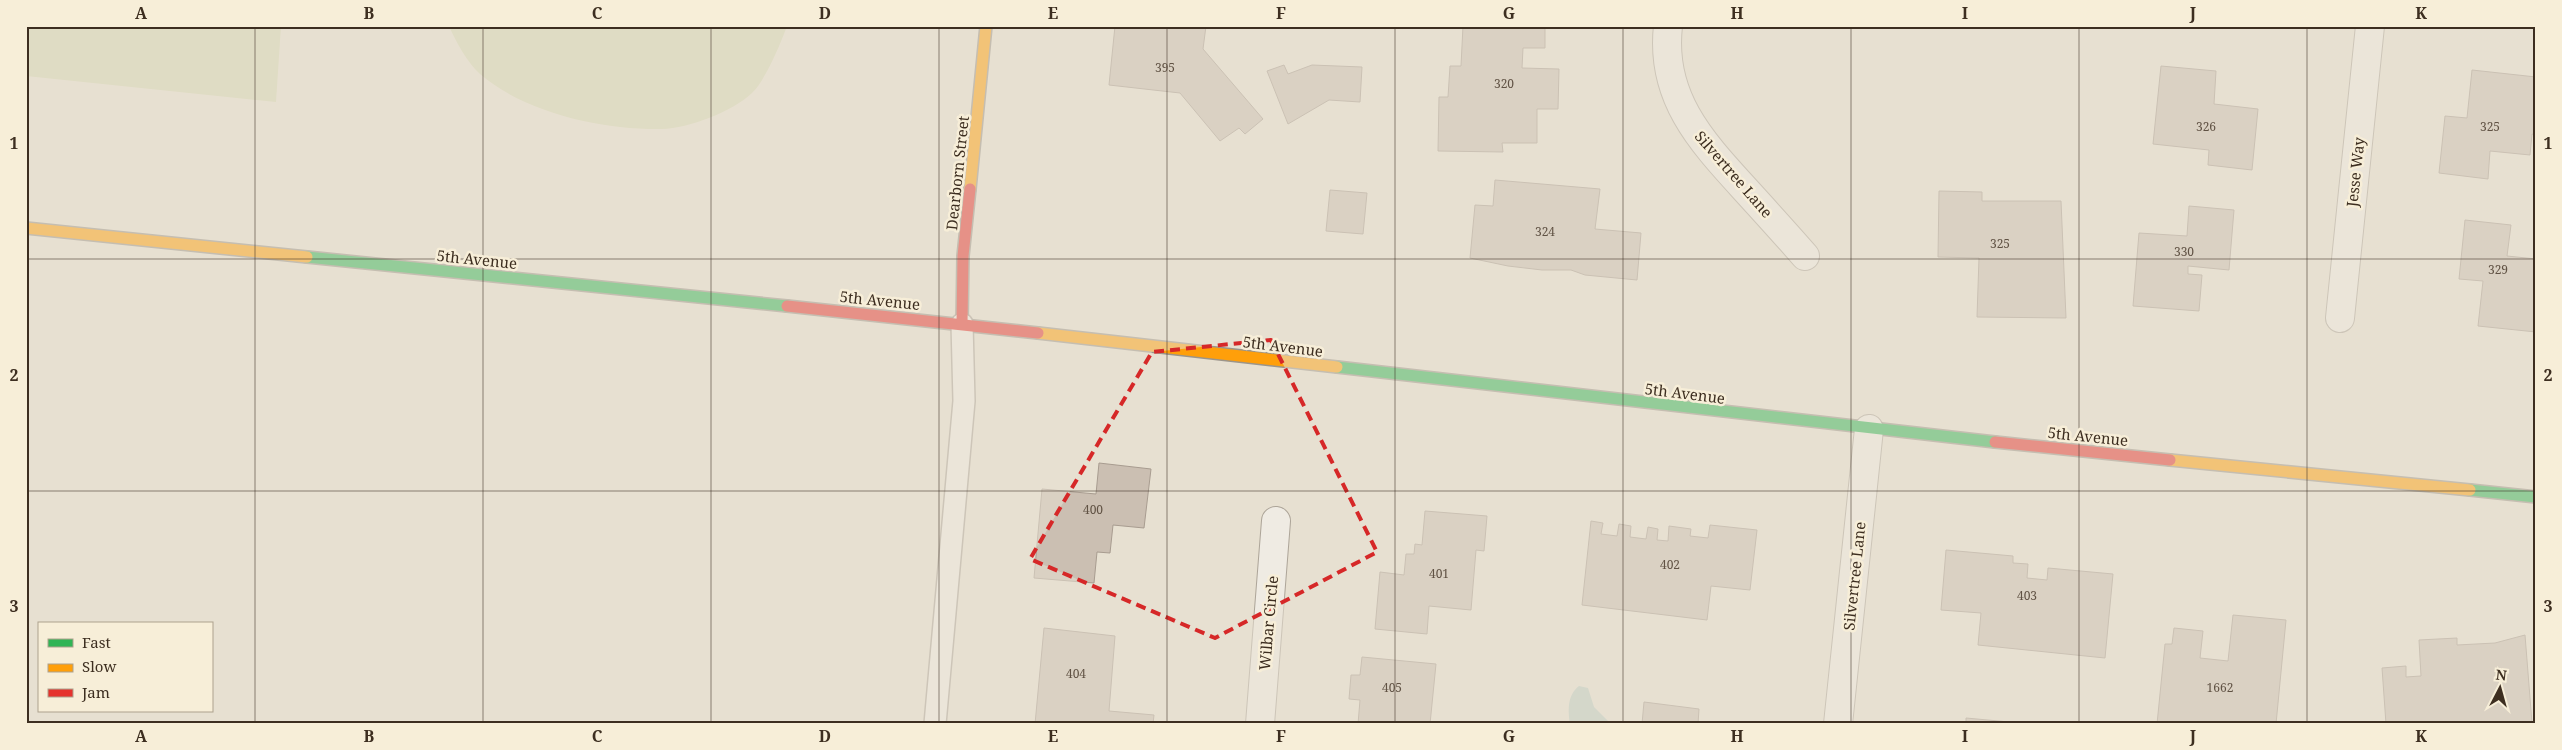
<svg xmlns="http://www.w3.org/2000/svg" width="2562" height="750" font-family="'Noto Serif',serif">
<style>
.green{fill:#d6d7b3}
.water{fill:#bcccc2}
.building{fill:#cbbfb2;stroke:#a89c90}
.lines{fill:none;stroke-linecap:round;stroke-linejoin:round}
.lane-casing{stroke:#ada599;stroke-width:24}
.street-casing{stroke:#ada599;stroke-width:30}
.fast-casing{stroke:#9c958a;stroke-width:14}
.slow-casing{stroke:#9c958a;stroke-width:14}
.jam-casing{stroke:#9c958a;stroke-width:14}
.lane{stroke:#efebe3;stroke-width:21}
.street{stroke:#efebe3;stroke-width:28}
.fast{stroke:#30b455;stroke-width:11}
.slow{stroke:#ff9f0a;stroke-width:11}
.jam{stroke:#e5322d;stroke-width:11}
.marked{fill:none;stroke:#d62828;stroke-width:4;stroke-dasharray:10 6;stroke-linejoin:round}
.grid{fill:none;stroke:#3d2e20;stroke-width:1;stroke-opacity:0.55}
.labels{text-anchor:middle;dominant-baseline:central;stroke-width:5;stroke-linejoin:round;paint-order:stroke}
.number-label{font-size:12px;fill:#605244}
.street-label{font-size:15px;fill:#3d2e20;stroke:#f7eed8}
.neatline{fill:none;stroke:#3d2e20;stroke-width:2}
.grid-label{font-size:16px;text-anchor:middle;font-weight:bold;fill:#3d2e20}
</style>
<rect width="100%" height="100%" fill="#e7e0d1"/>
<g class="green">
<path d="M26,26h255l-5,76 -250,-26z"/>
<path d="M449,26h338c-6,17 -22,55 -35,67 -20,19 -63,35 -90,36 -59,1 -137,-16 -182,-55 -13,-12 -24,-32 -31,-48z"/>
</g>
<path class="water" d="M1579,686l9,2 6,19 17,17h-41c-2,-13 -3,-29 9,-38z"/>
<g class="building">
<path d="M1115,26h91l-3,23 60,70 -18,15 -6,-6 -19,13 -40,-48 -71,-8z"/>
<path d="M1463,26h82v22h-22l-1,20 37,1 -1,40h-21v34h-35l1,9 -65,-1 1,-54h9l2,-31h11z"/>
<path d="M1284,65l4,9 24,-9 50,2 -2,35 -31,-2 -41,24 -21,-53z"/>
<path d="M2161,66l55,5 -2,33 44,5 -6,61 -44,-5 1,-15 -56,-6z"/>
<path d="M2472,70l64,7v58l-4,-1 -2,21 -40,-4 -2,28 -49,-6 6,-57 22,2z"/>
<path d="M1495,180l105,9 -5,40 46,4 -4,47 -52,-5 -14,-5h-29l-34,-4 -38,-8 5,-53 18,1z"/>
<path d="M1330,190l37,3 -4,41 -37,-3z"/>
<path d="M1939,191l43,1v9h79l5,117 -89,-1 2,-59 -41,-1z"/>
<path d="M2189,206l45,4 -5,60 -41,-4v8l14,1 -3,36 -66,-5 6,-73 48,3z"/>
<path d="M2465,220l46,5 -4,31 29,3v73l-58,-6 5,-45 -24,-2z"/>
<path d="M1099,463l52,6 -7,59 -31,-3 -3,28 -13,-1 -3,31 -60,-5 8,-89 54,5z"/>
<path d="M1425,511l62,5 -3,35 -8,-1 -5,60 -42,-4 -2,28 -52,-5 5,-57 24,3 2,-21h8l1,-10 7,1z"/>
<path d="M1591,521l12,2 -2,11 16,2 2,-12 12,2 -1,11 16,2 2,-12 10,2 -1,11 11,1 1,-15 22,3 -1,7 18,2 2,-13 47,5 -7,60 -39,-4 -4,34 -125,-15z"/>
<path d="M1946,550l67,6v7l15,1 -1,14 20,2 1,-12 65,6 -8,84 -127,-13 3,-32 -40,-3z"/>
<path d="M2233,615l53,5 -10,104h-119l8,-80h7l2,-16 29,3 -3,27 28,3z"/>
<path d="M1044,628l71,8 -6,75 45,4 -1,9h-118z"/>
<path d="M2525,635l7,88 -146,1 -4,-56 24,-2v11l15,-1 -2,-36 38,-2v7l38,-2z"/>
<path d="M1362,657l74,7 -6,60h-72l2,-24 -11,-1 2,-24h9z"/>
<path d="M1644,702l55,7 -1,15h-56z"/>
<path d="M1966,718l65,6h-65z"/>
</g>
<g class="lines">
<g class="lane-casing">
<path id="lane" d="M935,724l29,-323 -2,-77"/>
</g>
<g class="street-casing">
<g id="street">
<path d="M1668,26c-8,70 32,114 75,161 21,23 42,46 62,69"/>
<path d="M2340,318l30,-292"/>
<path d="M1260,724l16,-203"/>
<path d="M1838,724l31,-295"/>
</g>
</g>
<g class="fast-casing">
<g id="fast">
<path d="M307,257l480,49"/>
<path d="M1337,367l658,75"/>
<path d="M2470,490l66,7"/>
</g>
</g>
<g class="slow-casing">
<g id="slow">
<path d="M970,189l16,-163"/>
<path d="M26,228l281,29"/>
<path d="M1038,333l299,34"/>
<path d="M2170,460l300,30"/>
</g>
</g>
<g class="jam-casing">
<g id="jam">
<path d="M787,306l251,27"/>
<path d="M962,324l1,-68 7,-67"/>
<path d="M1995,442l175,18"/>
</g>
</g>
<use href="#lane" class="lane"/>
<use href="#street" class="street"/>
<use href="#fast" class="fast"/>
<use href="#slow" class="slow"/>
<use href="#jam" class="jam"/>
</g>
<path d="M0 0H2562V750H0ZM1271,340l106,212 -162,86 -185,-79 122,-207z" fill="#e7e0d1" fill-opacity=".55" fill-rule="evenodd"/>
<path class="marked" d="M1271,340l106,212 -162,86 -185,-79 122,-207z"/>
<path class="grid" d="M255,26v698M483,26v698M711,26v698M939,26v698M1167,26v698M1395,26v698M1623,26v698M1851,26v698M2079,26v698M2307,26v698M26,259h2510M26,491h2510"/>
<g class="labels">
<g class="number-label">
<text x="1165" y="67">395</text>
<text x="1504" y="83">320</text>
<text x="2206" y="126">326</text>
<text x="2490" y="126">325</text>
<text x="1545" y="231">324</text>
<text x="2000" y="243">325</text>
<text x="2184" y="251">330</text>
<text x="2498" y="269">329</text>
<text x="1093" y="509">400</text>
<text x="1670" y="564">402</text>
<text x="1439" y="573">401</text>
<text x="2027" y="595">403</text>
<text x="1076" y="673">404</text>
<text x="1392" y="687">405</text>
<text x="2220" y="687">1662</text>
</g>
<g class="street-label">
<text transform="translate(2355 172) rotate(-84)">Jesse Way</text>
<text transform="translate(957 173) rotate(-84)">Dearborn Street</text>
<text transform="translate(1734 174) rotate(49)">Silvertree Lane</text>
<text transform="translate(477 259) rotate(6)">5th Avenue</text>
<text transform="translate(880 300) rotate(6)">5th Avenue</text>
<text transform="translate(1283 346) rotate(7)">5th Avenue</text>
<text transform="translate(1685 393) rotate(7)">5th Avenue</text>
<text transform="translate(2088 436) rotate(6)">5th Avenue</text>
<text transform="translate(1854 576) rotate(-84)">Silvertree Lane</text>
<text transform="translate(1268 623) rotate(-85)">Wilbar Circle</text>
</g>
</g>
<rect width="2562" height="750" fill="none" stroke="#f7eed8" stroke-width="55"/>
<rect x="38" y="622" width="175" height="90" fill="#f7eed8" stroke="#ada18e"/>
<rect x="48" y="639" width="25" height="8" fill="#30b455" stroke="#ada18e"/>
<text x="82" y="648" font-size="15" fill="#3d2e20">Fast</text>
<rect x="48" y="664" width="25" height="8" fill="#ff9f0a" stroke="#ada18e"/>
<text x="82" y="672" font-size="15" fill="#3d2e20">Slow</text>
<rect x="48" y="689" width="25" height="8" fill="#e5322d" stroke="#ada18e"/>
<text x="82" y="698" font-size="15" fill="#3d2e20">Jam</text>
<g transform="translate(2500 688) rotate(6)" stroke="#f7eed8" stroke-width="4" paint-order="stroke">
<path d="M0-4L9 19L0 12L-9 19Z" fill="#3d2e20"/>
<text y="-8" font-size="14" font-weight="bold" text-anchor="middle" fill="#3d2e20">N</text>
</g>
<rect x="28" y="28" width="2506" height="694" class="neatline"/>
<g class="grid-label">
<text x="141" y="19">A</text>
<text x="369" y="19">B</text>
<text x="597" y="19">C</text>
<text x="825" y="19">D</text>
<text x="1053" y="19">E</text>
<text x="1281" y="19">F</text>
<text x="1509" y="19">G</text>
<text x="1737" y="19">H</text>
<text x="1965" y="19">I</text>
<text x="2193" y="19">J</text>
<text x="2421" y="19">K</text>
<text x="14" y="149">1</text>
<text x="2548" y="149">1</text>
<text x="14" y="381">2</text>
<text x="2548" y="381">2</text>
<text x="14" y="612">3</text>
<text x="2548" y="612">3</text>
<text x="141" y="742">A</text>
<text x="369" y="742">B</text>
<text x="597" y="742">C</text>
<text x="825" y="742">D</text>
<text x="1053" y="742">E</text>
<text x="1281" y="742">F</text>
<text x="1509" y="742">G</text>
<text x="1737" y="742">H</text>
<text x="1965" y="742">I</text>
<text x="2193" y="742">J</text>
<text x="2421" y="742">K</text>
</g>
</svg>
